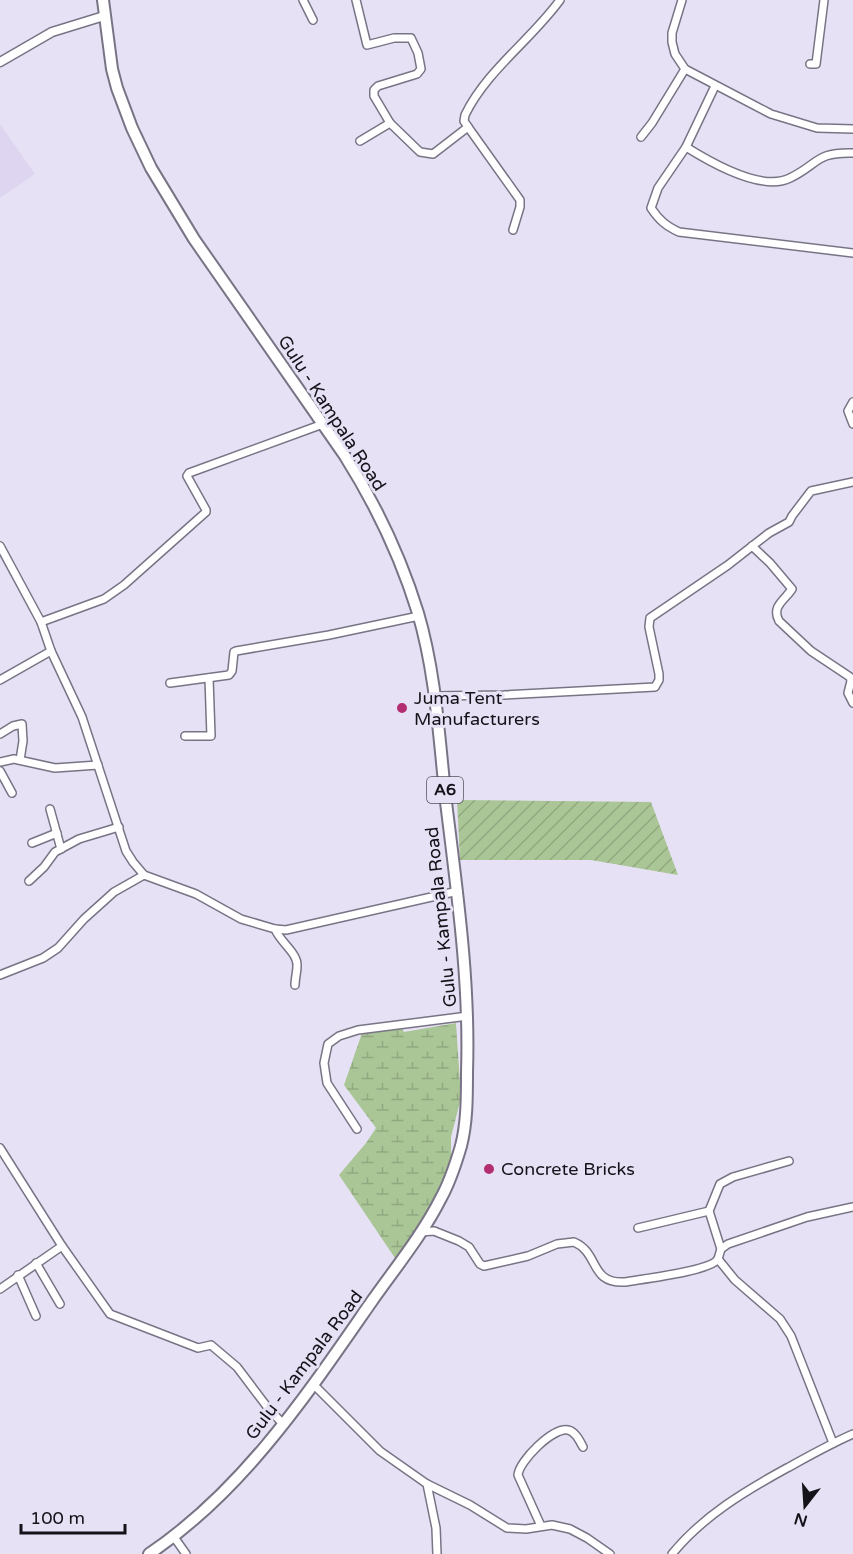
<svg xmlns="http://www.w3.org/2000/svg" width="853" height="1554" font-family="'Varela Round',sans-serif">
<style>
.built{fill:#ded6f1}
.wetland{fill:url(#wetland-marsh)}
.garden{fill:url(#garden-furrows)}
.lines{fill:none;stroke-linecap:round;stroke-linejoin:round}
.minor-casing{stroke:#797485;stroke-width:10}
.tertiary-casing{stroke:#797485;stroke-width:11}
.primary-casing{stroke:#797485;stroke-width:14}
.minor{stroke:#fff;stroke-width:7}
.tertiary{stroke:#fff;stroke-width:8}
.primary{stroke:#fff;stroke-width:10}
.poi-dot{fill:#b32d71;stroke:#e7e1f5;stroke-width:2}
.labels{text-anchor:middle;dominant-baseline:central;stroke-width:6;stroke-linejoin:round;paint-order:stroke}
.shield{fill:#e7e1f5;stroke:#54515c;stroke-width:1.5}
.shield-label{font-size:16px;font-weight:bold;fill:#15131a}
.street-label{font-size:18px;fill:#15131a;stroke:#e7e1f5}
.poi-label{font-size:18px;fill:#15131a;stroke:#e7e1f5;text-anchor:start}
</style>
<defs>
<pattern id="wetland-marsh" width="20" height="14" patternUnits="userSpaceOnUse" patternTransform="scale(1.5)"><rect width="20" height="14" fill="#aac696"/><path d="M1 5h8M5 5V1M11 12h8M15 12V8" fill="none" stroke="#91a981"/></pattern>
<pattern id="garden-furrows" width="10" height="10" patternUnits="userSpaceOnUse" patternTransform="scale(1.5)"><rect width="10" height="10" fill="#aac696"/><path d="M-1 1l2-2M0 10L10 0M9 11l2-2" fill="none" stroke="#91a981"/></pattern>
</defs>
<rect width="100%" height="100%" fill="#e7e1f5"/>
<path class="built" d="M0,124l35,50 -35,24z"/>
<path class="wetland" d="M456,1023l5,75 -10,39v23l-20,47 -34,54 -58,-86 27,-32 10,-15 -32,-43 18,-52 40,-5 2,4z"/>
<path class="garden" d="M457,800l194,2 27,73 -87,-15h-131z"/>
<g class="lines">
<g class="minor-casing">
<g id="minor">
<path d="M303,0l10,20"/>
<path d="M356,0l11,45 27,-7h17l7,15 3,16 -4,5 -39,12 -4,4v6l16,27 -30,18"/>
<path d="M682,0l-10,33v9l3,12 10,15 86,45 46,14 36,1"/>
<path d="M810,64h6l8,-64"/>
<path d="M715,86l-29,61 -28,41 -7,20c8,12 15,18 28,24l174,21"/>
<path d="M390,123l30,29 13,2 35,-27"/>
<path d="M641,137l11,-14 33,-54"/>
<path d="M686,147c24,15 76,45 104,31 29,-14 25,-26 63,-25"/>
<path d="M513,230l7,-23v-7l-52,-73 -4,-6 1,-6c22,-45 66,-75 95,-115"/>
<path d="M853,402l-5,9 5,13"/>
<path d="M0,546l41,76 10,29 31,66 44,134 7,11 11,13 52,19 45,25 34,10 11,1 172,-39"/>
<path d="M752,546l18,17 22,26c-7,11 -21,17 -13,32l32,30 39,26 1,4 -3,12 5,10"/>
<path d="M41,622l63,-23 20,-14 82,-73v-2l-19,-34 2,-3 134,-49"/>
<path d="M0,680l51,-29"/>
<path d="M170,683l59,-8 3,-4 2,-19 2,-1 93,-16 90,-19"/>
<path d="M436,696l68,-1 151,-8 4,-7v-6l-10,-47 1,-9 78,-53 41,-32 20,-11 3,-6 19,-25 42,-9"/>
<path d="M0,734l13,-8 9,-2 1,17 -3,19"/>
<path d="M185,736h26l-2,-58"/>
<path d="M0,762l14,-3 41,9 43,-3"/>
<path d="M0,771l12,22"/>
<path d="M50,809l11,40"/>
<path d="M32,843l25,-10"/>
<path d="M29,881l15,-14 11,-15 24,-13 40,-12"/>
<path d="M275,929c5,13 23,24 22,37 0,6 -2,13 -2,19"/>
<path d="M0,975l43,-17 15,-10 26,-29 30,-27 30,-17"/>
<path d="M357,1129l-30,-46 -3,-20 4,-19 11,-8 19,-6 110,-14"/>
<path d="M0,1148l62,98 48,68 88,34 13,-3 26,22 31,41 16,17"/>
<path d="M638,1228l71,-17"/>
<path d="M420,1232l14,-1 25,10 10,6 11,17 4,2 44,-10 29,-12 17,-2c26,11 15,42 51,40 17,-3 86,-11 93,-23"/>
<path d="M721,1249l-12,-38 11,-27 13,-7 56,-16"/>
<path d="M36,1263l24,41"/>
<path d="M18,1275l18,41"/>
<path d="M0,1289l62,-43"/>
<path d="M314,1385l66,66 47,33 43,21 37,23 19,1 26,-4 18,4 17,9 23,16"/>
<path d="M833,1443l-42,-107 -11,-17 -45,-39 -17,-21 3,-10 7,-5 79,-27 46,-10"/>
<path d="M427,1484l9,44 1,26"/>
<path d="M541,1526l-23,-51c1,-14 35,-48 50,-45 7,1 12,11 15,17"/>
<path d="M174,1537l12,17"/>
<path d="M672,1554c31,-38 73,-63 115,-86 22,-12 43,-24 66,-34"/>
</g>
</g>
<g class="tertiary-casing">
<path id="tertiary" d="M0,62l52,-30 52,-16"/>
</g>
<g class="primary-casing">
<path id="primary" d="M103,0l9,69 5,19 15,40 19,40 43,71 151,217c31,49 56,102 73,157 18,61 21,125 28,189 11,90 24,179 21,270 0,25 0,51 -6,74 -5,17 -11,36 -20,52 -18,36 -45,69 -69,103 -64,92 -128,189 -223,253"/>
</g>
<use href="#minor" class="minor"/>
<use href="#tertiary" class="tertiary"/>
<use href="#primary" class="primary"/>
</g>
<g class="poi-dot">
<circle cx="402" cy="708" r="6"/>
<circle cx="489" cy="1169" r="6"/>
</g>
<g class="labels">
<rect class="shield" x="427" y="777" width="36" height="26" rx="4.5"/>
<g class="shield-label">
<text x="445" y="790">A6</text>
</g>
<g class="street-label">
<text transform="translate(332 413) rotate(57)">Gulu - Kampala Road</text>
<text transform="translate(441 917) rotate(-96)">Gulu - Kampala Road</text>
<text transform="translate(304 1365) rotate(-53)">Gulu - Kampala Road</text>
</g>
<g class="poi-label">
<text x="414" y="698">Juma Tent<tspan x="414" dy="21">Manufacturers</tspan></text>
<text x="501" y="1169">Concrete Bricks</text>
</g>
</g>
<g transform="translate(805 1506) rotate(197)" stroke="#e7e1f5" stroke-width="4.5" paint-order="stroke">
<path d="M0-4.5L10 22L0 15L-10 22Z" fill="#15131a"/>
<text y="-9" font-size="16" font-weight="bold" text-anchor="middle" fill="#15131a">N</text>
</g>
<path d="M21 1524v9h104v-9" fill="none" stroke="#15131a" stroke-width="3"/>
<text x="30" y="1524" font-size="18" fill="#15131a" stroke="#e7e1f5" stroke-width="4.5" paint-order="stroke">100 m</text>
</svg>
